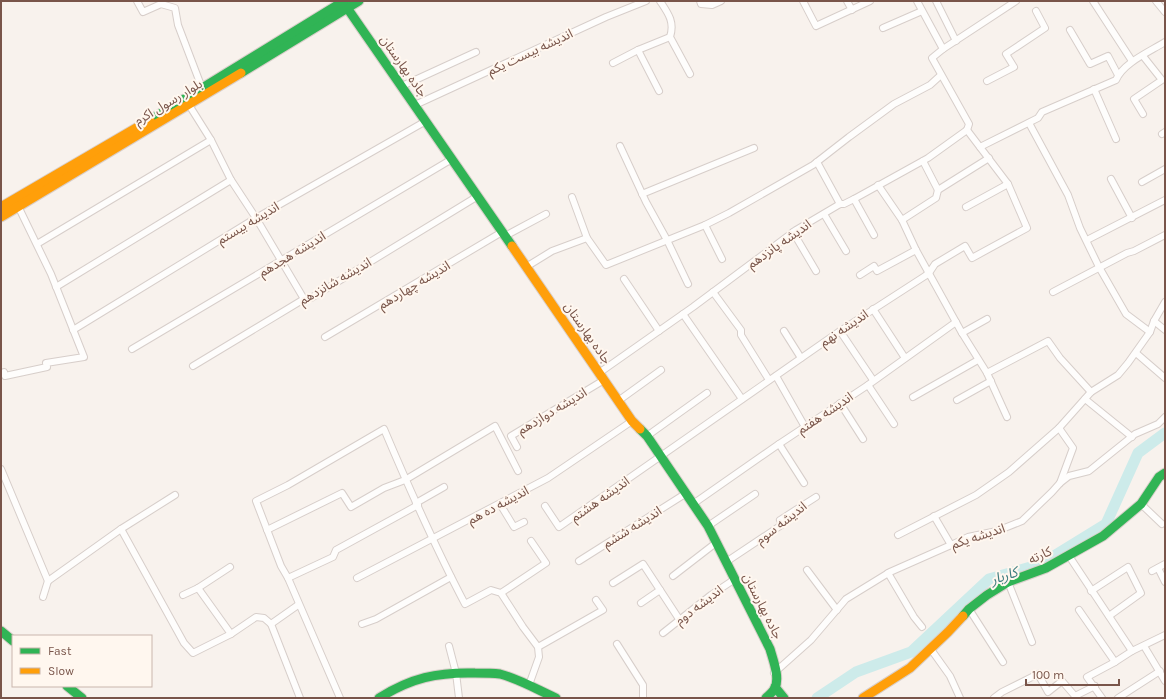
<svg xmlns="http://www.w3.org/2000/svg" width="1166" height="699" font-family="Karla,'Noto Sans Arabic',sans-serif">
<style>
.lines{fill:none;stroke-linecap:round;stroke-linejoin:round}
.river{stroke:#cdebea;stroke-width:11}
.street-casing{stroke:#d7ceca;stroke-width:8}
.fast-casing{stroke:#d9cfca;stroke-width:11}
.slow-casing{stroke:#d9cfca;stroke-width:11}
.street{stroke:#fefdfc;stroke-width:6}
.fast{stroke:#30b455;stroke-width:9}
.slow{stroke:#ff9f0a;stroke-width:9}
.labels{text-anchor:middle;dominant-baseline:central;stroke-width:4;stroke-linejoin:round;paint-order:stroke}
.street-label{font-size:13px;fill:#79554a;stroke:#fff7ef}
.water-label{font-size:14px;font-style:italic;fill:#3c7c7e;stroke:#fff7ef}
</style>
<rect width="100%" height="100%" fill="#f8f2ed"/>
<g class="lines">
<path class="river" d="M817,698l39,-26 55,-20 78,-73 52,-15 65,-40 32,-71 27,-20"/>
<g class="street-casing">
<g id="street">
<path d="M137,1l6,11 18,-8 14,4 3,17 24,63"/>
<path d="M660,1c8,12 15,21 10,36l20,37"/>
<path d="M700,1l1,3 11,1 9,-4"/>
<path d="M803,1l13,25 54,-25"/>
<path d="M847,1l5,9"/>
<path d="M917,1l26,48"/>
<path d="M936,1l20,40"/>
<path d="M1093,1l39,60"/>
<path d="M1156,1l9,11"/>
<path d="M883,28l39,-17"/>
<path d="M1070,30l20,34 18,-8 10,19"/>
<path d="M638,50l21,41"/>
<path d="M613,63l25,-13 32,-13"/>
<path d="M987,81l27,-14 -8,-13 39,-26 -9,-17"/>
<path d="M402,86l74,-34"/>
<path d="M1094,89l22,50"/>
<path d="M189,105l22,35 20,40 25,38 48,81"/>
<path d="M415,105l191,-88 40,-16"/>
<path d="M1143,114l-9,-15 28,-19 -19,-24"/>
<path d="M1029,123l39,72 12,33 19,39 27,47 24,18"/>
<path d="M967,130l2,-6 -37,-66 11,-9 73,-48"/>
<path d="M1162,134l3,-2"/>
<path d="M620,146l26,56 21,38 21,44"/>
<path d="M980,147l58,-29 4,-6 74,-32c7,-17 33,-28 49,-38"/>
<path d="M923,161l15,29"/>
<path d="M817,162l23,42"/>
<path d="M1111,179l21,39"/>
<path d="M1142,182l23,-13"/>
<path d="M878,185l24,35 14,30 46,83 25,40 20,44"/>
<path d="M642,194l112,-46"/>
<path d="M572,197l15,41 19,27 99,-40 24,-12 84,-48 36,-28 45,-33 36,-19 11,-10"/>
<path d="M854,199l20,36"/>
<path d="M966,207l42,-23"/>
<path d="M824,214l22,37"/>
<path d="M902,220l34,-22 2,-8 51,-32"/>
<path d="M705,225l17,34"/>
<path d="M793,232l23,39"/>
<path d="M505,236l41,-22"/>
<path d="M1087,240l78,-40"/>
<path d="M37,244l174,-104"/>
<path d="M526,267l26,-16 35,-13"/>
<path d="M860,275l14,-9 3,5 39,-21"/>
<path d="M624,279l35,52"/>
<path d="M56,287l175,-107"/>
<path d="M713,292l28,38v5l28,45"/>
<path d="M1053,292l74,-39 7,-2 31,-16"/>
<path d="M873,309l32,49"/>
<path d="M683,314l59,85"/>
<path d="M1154,321l11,9"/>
<path d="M73,330l183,-112 170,-97"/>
<path d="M784,331l17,27"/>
<path d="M840,331l33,49"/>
<path d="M962,333l25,-14"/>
<path d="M325,337l177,-105"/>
<path d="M132,349l320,-190"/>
<path d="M1136,353l29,25"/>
<path d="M193,366l111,-67 7,-1 167,-102"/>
<path d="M1,373l3,-1 1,4 42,-9 -1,-4 38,-6 -33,-83 -33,-68"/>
<path d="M599,373l94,-66 103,-77 44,-26h4l10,-5 74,-41 39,-28"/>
<path d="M987,373l61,-32 12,17 31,34"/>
<path d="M776,376l29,51"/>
<path d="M868,385l26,39"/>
<path d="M913,397l65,-37"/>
<path d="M1085,399l47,38"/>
<path d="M957,400l34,-19"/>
<path d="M618,401l43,-31"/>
<path d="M840,403l23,36"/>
<path d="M647,436l60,-43"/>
<path d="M779,444l25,39"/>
<path d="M517,447l-6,-11 93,-56"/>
<path d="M1,469l47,112"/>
<path d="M1060,483l13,-35 -14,-20 32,-36 27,-17 10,-12 22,-31 4,-11 11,-19"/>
<path d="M416,503l28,-16"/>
<path d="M500,504l14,23 10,-5"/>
<path d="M693,504l86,-60 89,-59 88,-63"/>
<path d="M1141,504l21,20"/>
<path d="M545,506l14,21 281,-196 85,-55 4,-3 6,-9 30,-18 7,12 55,-30 -19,-44 -41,-54"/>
<path d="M934,516l17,29"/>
<path d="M708,526l47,-32"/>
<path d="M121,529l63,114 9,10 38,-19 25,-17 8,1 7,6"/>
<path d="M267,530l75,-37 9,14 33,-19 21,-8 90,-54 23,45"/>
<path d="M898,535l78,-40 33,-23 50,-44"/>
<path d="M1069,556l63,95"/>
<path d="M579,561l106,-67"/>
<path d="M726,562l57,-38 -3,-4 36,-23"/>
<path d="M1158,568l7,14"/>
<path d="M807,570l30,40"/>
<path d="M1152,571l13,-7"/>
<path d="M888,573l26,44 8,10"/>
<path d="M673,576l44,-34"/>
<path d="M288,578l45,-21 3,-7 82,-45"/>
<path d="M357,578l191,-100 84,-57"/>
<path d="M1008,582l24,60"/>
<path d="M613,583l30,-19 36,55"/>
<path d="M198,588l33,46"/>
<path d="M1091,591l37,-24 13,26 -32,23"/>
<path d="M501,593l45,-30 -15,-22"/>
<path d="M183,595l15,-7 32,-21"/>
<path d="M43,597l5,-16 73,-52 54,-34"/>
<path d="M641,603l19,-13"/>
<path d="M298,605l-27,19 29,74"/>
<path d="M969,609l34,53"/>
<path d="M1079,610l36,52"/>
<path d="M362,624l14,-5 75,-42"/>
<path d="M663,633l48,-38 24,-16"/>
<path d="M617,644l26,41v13"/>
<path d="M449,646l7,27 3,25"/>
<path d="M1144,646l21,35"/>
<path d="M538,647l65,-37 -7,-10"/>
<path d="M930,648l20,28 10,22"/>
<path d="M774,673l37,-33 35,-41 44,-27 61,-27 17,-8 29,-6 25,-10 30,-29 8,-9 9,-7 20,-5 46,-37 23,-10 7,-7"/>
<path d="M340,698l-52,-120 -7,-12 -25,-65 32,-16 96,-56c25,59 51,118 81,175l26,-14 10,3 22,34 15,20 1,10 -10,28"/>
<path d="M994,698l8,-6 36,-18 10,18 14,-11 13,15 20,-10"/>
<path d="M1102,698l-15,-21 28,-15 17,-11 33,-16"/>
<path d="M1118,698l42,-27"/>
</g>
</g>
<g class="fast-casing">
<g id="fast">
<path d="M343,2l169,244"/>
<path d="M241,73l118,-72"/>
<path d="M150,120l194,-119"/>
<path d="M640,429l7,7 61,90 62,123c3,11 10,28 5,39 -2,4 -6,7 -9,10"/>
<path d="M963,616l6,-7 18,-14 21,-13 38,-14 57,-32 38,-32 18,-27 6,-4"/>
<path d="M1,631l12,10"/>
<path d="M67,686l15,12"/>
<path d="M775,687l9,11"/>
<path d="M379,698c32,-20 58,-26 96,-25 8,0 17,0 25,1 19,5 38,16 56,24"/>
</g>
</g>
<g class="slow-casing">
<g id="slow">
<path d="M1,207l149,-87"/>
<path d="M1,217l240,-144"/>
<path d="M512,246l120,175 8,8"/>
<path d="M863,698l47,-30 38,-36 15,-16"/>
</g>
</g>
<use href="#street" class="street"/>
<use href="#fast" class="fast"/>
<use href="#slow" class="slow"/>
</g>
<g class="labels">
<g class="street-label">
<text transform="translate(530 52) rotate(-25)">اندیشه بیست یکم</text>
<text transform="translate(404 66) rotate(55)">جاده بهارستان</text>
<text transform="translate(168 102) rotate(-31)">بلوار رسول اکرم</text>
<text transform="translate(248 223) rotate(-31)">اندیشه بیستم</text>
<text transform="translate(779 244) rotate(-35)">اندیشه پانزدهم</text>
<text transform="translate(292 254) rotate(-31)">اندیشه هجدهم</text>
<text transform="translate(335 281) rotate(-30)">اندیشه شانزدهم</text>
<text transform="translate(414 285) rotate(-31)">اندیشه چهاردهم</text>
<text transform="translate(844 328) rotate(-34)">اندیشه نهم</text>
<text transform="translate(588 333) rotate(55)">جاده بهارستان</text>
<text transform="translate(552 411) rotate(-31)">اندیشه دوازدهم</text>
<text transform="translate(825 413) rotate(-34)">اندیشه هفتم</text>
<text transform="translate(600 499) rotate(-35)">اندیشه هشتم</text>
<text transform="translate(498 505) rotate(-28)">اندیشه ده هم</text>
<text transform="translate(781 523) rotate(-38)">اندیشه سوم</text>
<text transform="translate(632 527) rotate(-32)">اندیشه ششم</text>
<text transform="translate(978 536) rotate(-18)">اندیشه یکم</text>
<text transform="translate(1040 555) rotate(-24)">کارته</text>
<text transform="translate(699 605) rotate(-37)">اندیشه دوم</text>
<text transform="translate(763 606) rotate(63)">جاده بهارستان</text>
</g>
<g class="water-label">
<text transform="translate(1004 576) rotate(-19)">کاربار</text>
</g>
</g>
<rect width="1166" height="699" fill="none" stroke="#79554a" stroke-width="4"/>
<rect x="12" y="635" width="140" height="52" fill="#fff7ef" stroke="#c9b6ad"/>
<rect x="20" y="648" width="20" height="6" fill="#30b455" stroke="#c9b6ad"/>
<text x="48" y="655" font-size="12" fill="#79554a">Fast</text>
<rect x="20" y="668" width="20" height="6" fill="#ff9f0a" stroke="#c9b6ad"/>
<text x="48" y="675" font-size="12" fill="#79554a">Slow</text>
<path d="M1026 679v6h93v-6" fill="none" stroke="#79554a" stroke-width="2"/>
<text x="1032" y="679" font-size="12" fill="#79554a" stroke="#fff7ef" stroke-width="3" paint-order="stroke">100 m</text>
</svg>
